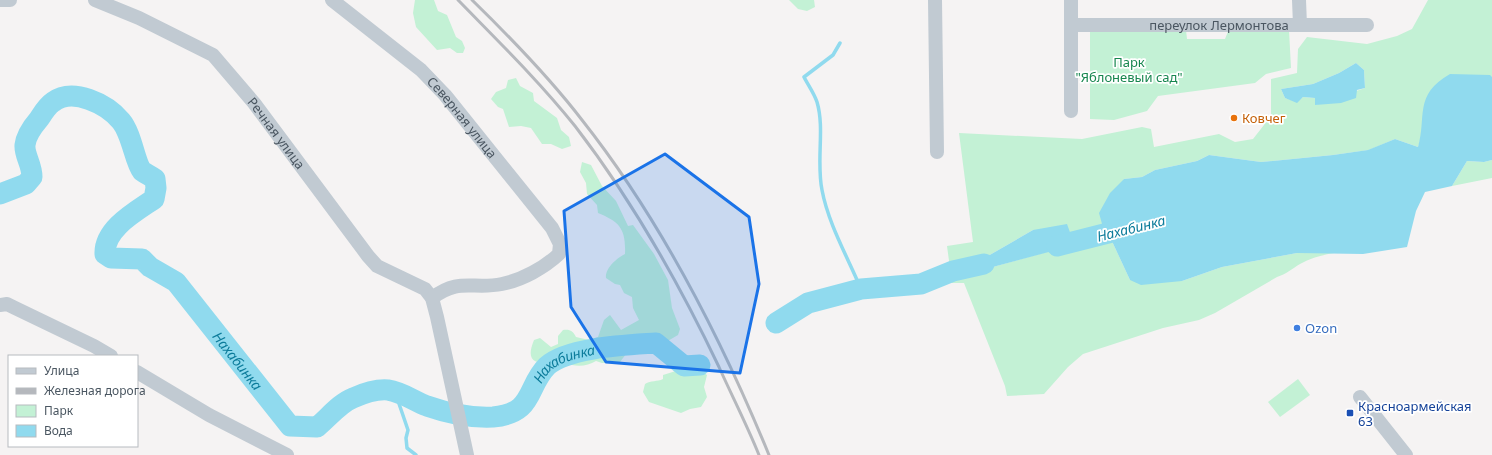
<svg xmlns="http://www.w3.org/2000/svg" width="1492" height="455" font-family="'Noto Sans',sans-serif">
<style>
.green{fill:#c3f1d5;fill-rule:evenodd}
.water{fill:#90daee}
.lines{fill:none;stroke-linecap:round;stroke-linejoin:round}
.stream{stroke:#90daee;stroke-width:3.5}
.river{stroke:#90daee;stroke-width:21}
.street{stroke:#c1cad2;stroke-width:14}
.rail{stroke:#b5b8bd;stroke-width:3}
.marked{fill:#1a73e8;fill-opacity:0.2;stroke:#1a73e8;stroke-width:3;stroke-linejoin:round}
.food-dot{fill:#e8710a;stroke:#fff;stroke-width:1.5}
.shop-dot{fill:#3f7fe0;stroke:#fff;stroke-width:1.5}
.transit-dot{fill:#1a4fb4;stroke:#fff;stroke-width:1.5}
.labels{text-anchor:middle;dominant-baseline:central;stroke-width:3.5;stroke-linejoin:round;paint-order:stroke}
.street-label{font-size:13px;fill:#4a5661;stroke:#fff}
.park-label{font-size:13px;fill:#17864f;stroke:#fff}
.food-label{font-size:13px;fill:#c56008;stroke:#fff;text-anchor:start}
.shop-label{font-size:13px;fill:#366cbe;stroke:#fff;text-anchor:start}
.transit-label{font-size:13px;fill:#164399;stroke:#fff;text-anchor:start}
.water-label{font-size:14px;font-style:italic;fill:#0c7c9b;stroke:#fff}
</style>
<rect width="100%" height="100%" fill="#f5f3f3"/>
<g class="green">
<path d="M415,0h19l4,11 9,4 9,22 6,4 3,7 -2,5h-6l-7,-5 -13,2 -21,-23 -3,-14z"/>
<path d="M789,0h25l1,7 -8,4 -9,-2z"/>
<path d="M1428,0h64v77l-17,-2 -55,66 -2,6 -23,-8 -26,11 -36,5 -72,7 -52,-7 -12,6 -42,9 -13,7 -18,2 -20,52 -12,3 1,6 17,-3 20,43 52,1 40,-14 75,-14h37c-12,2 -23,5 -34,11 -8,5 -14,10 -23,13l-62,36 -16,7 -36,8 -80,26 -15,13 -24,27 -37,2 -2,-10 -41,-103h-12l-5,-37 26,-4 -14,-109 123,6 60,-12 9,2 3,18 65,-13 16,8 18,-3 18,-23v-37l26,-6 1,-24 9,-12 60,7 30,-8 15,-7zM1356,63l8,7 1,18 -50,17v-7l-12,-1 -6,5 -12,-4 -4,-9 32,-5 26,-11zM1033,230l53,11 -97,27 -31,6 -1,-8 24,-6z"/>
<path d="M1229,29l60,1 2,38 -25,6 -11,9 -97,13 -11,15 -33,9 -24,-1v-88l96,-1 1,9h38z"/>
<path d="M516,78l4,8 13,7 1,8 23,17 4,12 8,7 2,9 -9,3 -11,-5h-9l-11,-16 -10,-2 -12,1 -6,-18 -5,-2 -7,-8 5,-7 10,-4 2,-8z"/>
<path d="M1492,160v18l-40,8 15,-25 17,1z"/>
<path d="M582,162l9,3 11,21 14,15 12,25 5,-1 21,29 14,26 4,28 8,21 -2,6 -31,18 -4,-3 -17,4 -6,8 -18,1 -6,-2c-7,4 -15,6 -24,4 -3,0 -5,-3 -8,-3 -19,1 -42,7 -30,-22l6,-2 11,9 7,-3v-8l5,-6c7,-1 10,1 13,7l13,3 9,-3 6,-17 6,-5 11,15 18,-10 -6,-12 -1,-11 -8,-4 -4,-8 -5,-1 -9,-6c-1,-10 11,-20 19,-24 1,-25 -5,-32 -27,-41l-1,-8 -10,-11 -1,-11 -6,-11z"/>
<path d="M695,365l12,10 -3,12 3,10 -6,10 -11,2 -9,4 -32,-11 -6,-10 2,-8c6,-4 12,-2 18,-5v-4z"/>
<path d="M1298,379l12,16 -30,22 -12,-15z"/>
</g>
<g class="water">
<path d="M1356,63l8,7 1,18 -8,2 -1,8 -15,5 -26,2v-7l-12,-1 -6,6 -12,-5 -4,-9 32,-5 26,-11z"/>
<path d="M1450,74l40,1 2,2v83l-8,2 -17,-1 -15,25 -27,6 -9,19 -9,36 -44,7 -66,-1 -75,14 -40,14 -41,4 -11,-5 -20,-43 -17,3 -1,-6 12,-3 -5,-18 11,-20 14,-14 18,-2 13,-7 42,-9 12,-6 52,7 72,-7 35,-5 27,-11 23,8c9,-30 -5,-52 32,-73z"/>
<path d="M1067,224l5,14 13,-2 1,6 -97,26 -32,6v-8l24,-6 52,-30z"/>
</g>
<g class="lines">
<g class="stream">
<path d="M840,43l-7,12 -29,22c4,8 10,16 13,25 8,27 -1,59 5,88 6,33 26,68 39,99"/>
<path d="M395,392l13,38 -2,8 1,10 9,7"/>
</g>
<g class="river">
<path id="s1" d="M0,194l26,-10 6,-7c0,-13 -8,-22 -7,-32 1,-9 8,-19 14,-26 4,-6 8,-13 14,-17 20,-15 54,2 68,19 11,13 14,42 21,50 4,3 9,5 13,8l1,9 -2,11c-19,13 -50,30 -49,55l6,4 31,1 8,8 26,15 114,144 27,1c11,-9 23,-24 36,-29 9,-4 24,-9 35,-8 14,2 26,11 39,16 20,7 45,12 66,11 42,-4 33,-30 54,-51 21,-19 81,-21 109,-23l28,23 16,-1"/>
<path d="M1057,246l63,-16"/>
<path d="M776,323l32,-20 53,-14 60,-5 32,-13 31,-7"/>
</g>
<g class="street">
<path d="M0,0h10"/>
<path id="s2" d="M95,0l44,18 74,37 41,48 114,153 9,10 48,23 7,9 5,19 30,138"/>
<path id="s3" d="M332,0l89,70 24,25 107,133 8,16 -1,10c-15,14 -37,26 -57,30 -30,6 -42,-7 -70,14"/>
<path d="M935,0l2,152"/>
<path d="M1299,0l1,25"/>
<path id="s4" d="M1071,25h296"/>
<path d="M1071,111v-111"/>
<path d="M0,305l7,-1 6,3 81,39 17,10"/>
<path d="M137,372l72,43 78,40"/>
<path d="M1360,397l46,58"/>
</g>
<g class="rail">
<path d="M458,0c40,41 81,81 117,126 57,74 104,157 144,241 13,29 28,58 40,88"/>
<path d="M472,0c39,38 77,77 110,120 79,100 139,218 187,335"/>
</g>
</g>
<path class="marked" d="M665,154l84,63 10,67 -19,89 -134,-11 -35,-55 -7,-96z"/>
<circle class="food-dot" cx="1234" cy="118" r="4"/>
<circle class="shop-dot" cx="1297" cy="328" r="4"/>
<rect class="transit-dot" x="1346" y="409" width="8" height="8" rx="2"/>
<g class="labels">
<g class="street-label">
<text stroke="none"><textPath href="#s4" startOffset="148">переулок Лермонтова</textPath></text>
<text stroke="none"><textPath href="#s3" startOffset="176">Северная улица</textPath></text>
<text stroke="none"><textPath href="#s2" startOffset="231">Речная улица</textPath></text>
</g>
<g class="park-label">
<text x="1129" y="62">Парк<tspan x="1129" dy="15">"Яблоневый сад"</tspan></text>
</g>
<g class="food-label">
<text x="1242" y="118">Ковчег</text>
</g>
<g class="shop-label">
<text x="1305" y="328">Ozon</text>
</g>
<g class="transit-label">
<text x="1358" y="406">Красноармейская<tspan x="1358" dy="15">63</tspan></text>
</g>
<g class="water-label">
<text transform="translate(1131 228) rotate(-14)">Нахабинка</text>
<text stroke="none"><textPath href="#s1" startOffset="545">Нахабинка</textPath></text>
<text stroke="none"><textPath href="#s1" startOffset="943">Нахабинка</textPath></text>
</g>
</g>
<rect x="8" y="355" width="130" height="92" fill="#ffffff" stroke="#b7bbc0"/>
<rect x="16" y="368" width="20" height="6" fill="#c1cad2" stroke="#b7bbc0"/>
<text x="44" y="375" font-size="12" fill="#4a5661">Улица</text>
<rect x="16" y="388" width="20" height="6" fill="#b5b8bd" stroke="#b7bbc0"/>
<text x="44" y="395" font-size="12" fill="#4a5661">Железная дорога</text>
<rect x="16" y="405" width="20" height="12" fill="#c3f1d5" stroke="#b7bbc0"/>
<text x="44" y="415" font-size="12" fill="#4a5661">Парк</text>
<rect x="16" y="425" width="20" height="12" fill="#90daee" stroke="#b7bbc0"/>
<text x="44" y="435" font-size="12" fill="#4a5661">Вода</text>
</svg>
